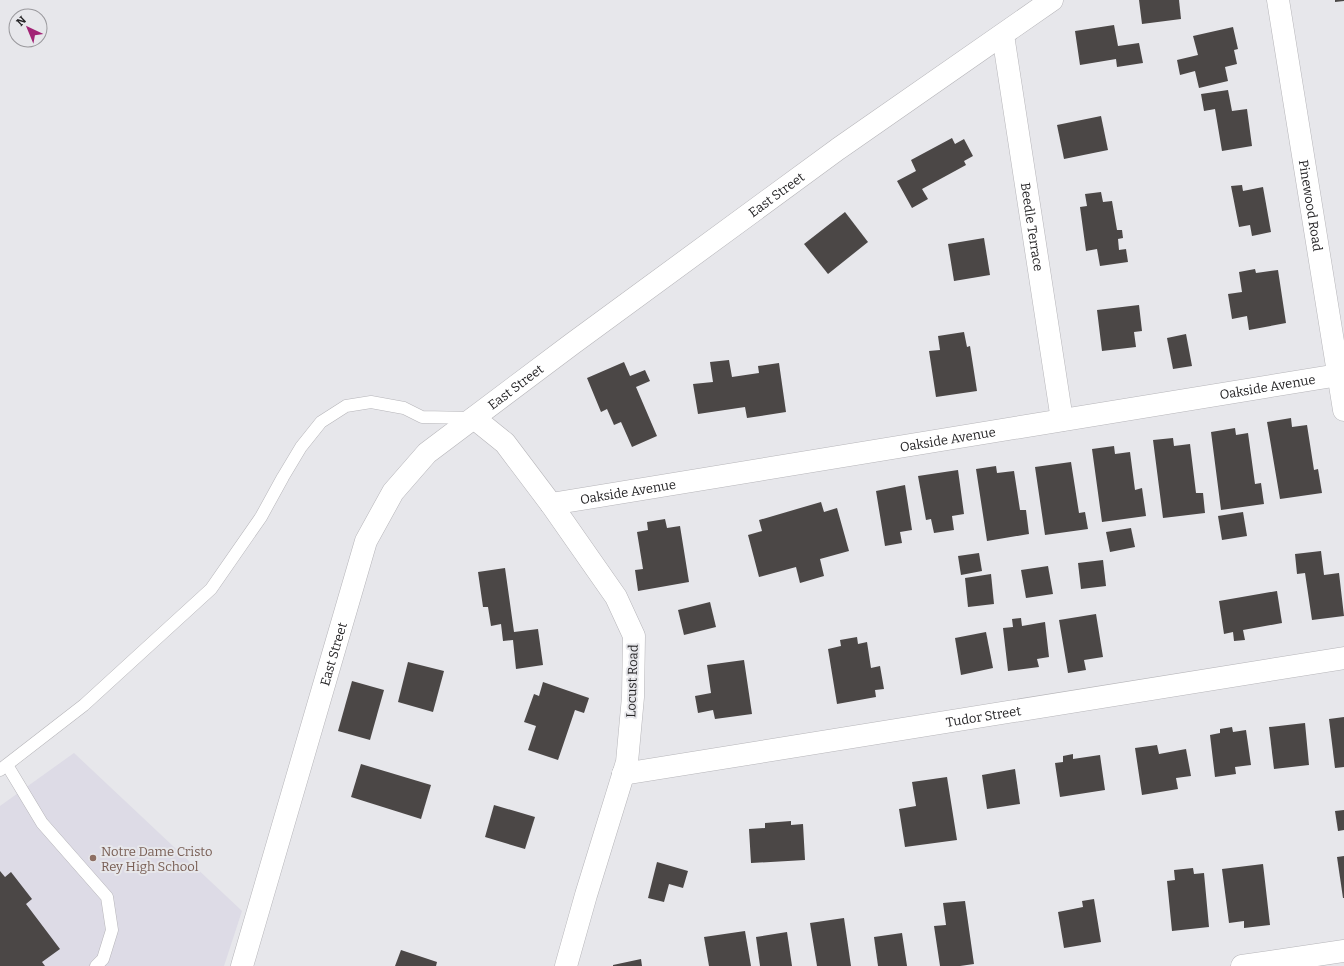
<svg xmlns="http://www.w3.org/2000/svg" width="1344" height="966" font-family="Bitter,serif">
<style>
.built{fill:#dddbe6}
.building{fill:#4b4746}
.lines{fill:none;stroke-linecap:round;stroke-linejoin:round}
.lane-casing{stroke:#b6b5b9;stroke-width:13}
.street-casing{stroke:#b6b5b9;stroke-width:23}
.secondary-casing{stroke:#b6b5b9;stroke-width:23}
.lane{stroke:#fff;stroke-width:12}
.street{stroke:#fff;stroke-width:22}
.secondary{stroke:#fff;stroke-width:22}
.education-dot{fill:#8d6e63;stroke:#e7e7eb;stroke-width:1.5}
.labels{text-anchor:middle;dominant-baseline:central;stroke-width:4;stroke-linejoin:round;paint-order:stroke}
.street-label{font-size:13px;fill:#262527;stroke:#e7e7eb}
.education-label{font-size:13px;fill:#785e54;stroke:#e7e7eb;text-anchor:start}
</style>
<rect width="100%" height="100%" fill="#e7e7eb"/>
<path class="built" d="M74,753l168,158 -18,55h-224v-160z"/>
<g class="building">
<path d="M1139,0h40l2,19 -39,5z"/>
<path d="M1335,0h9v1l-9,1z"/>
<path d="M1114,25l4,21 21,-3 4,20 -26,4 -1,-8 -36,6 -5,-34z"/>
<path d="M1233,27l5,22 -4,1 3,14 -12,3 3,14 -29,7 -4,-17 -15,4 -3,-15 21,-5 -5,-19z"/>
<path d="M1228,90l4,21 15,-2 5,37 -30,5 -7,-42 -11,2 -3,-17z"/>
<path d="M1101,116l7,34 -44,9 -7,-34z"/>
<path d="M952,138l3,6 9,-5 9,17 -9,5 2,4 -44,24 6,10 -16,9 -15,-27 19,-10 -5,-11z"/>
<path d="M1242,185l1,6 20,-4 8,45 -19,4 -2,-11 -11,2 -8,-41z"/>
<path d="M1101,192l2,10 9,-1 5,29h5l1,8 -5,1 1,11 7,-1 2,13 -28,4 -3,-17 -11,2 -6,-44 7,-1 -2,-12z"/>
<path d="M845,212l23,30 -40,32 -24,-30z"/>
<path d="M984,238l6,37 -36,6 -6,-37z"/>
<path d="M1255,269l1,4 22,-3 8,53 -37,7 -2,-14 -15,3 -4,-25 14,-2 -3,-20z"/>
<path d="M1139,305l3,26 -8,1 2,15 -34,4 -5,-41z"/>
<path d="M964,332l3,15 3,-1 7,45 -41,6 -7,-46 11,-1 -2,-14z"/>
<path d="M1186,334l6,32 -19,3 -6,-31z"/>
<path d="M729,360l3,17 27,-4 -1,-7 21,-3 7,49 -39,6 -2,-11 -47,7 -5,-30 20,-2 -3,-20z"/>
<path d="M624,362l6,14 15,-6 5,11 -14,6 21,49 -25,11 -11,-25 -7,3 -7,-16 -6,3 -14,-34z"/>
<path d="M1291,418l1,9 15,-2 7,45 4,-1 4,24 -42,6 -13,-77z"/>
<path d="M1235,428l1,7 12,-2 7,51 6,-1 3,21 -43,6 -10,-78z"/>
<path d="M1173,438l1,8 16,-2 6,49h7l2,20 -42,5 -10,-78z"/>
<path d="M1114,446l1,8 15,-2 5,38 7,-2 4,28 -44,6 -10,-73z"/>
<path d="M1071,462l8,51 6,-1 3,17 -43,6 -10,-68z"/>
<path d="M996,466l1,7 17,-2 6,39h6l3,24 -42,7 -11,-72z"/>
<path d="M958,470l6,44 -12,2 2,14 -20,3 -3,-14 -5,1 -8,-44z"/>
<path d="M905,485l7,45 -12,2 2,11 -17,3 -9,-55z"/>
<path d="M821,502l3,10 13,-4 12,43 -29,8 4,17 -24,7 -4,-16 -37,10 -11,-42 14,-4 -3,-11z"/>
<path d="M1243,512l4,24 -25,4 -4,-24z"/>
<path d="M665,519l2,9 13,-2 9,56 -51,9 -3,-21 8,-1 -6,-37 11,-2 -1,-8z"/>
<path d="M1131,528l4,19 -25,5 -4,-20z"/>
<path d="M1321,551l3,24 15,-2 5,43 -32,4 -7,-47 -8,1 -2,-20z"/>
<path d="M979,553l3,18 -21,4 -3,-19z"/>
<path d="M1103,560l3,26 -25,3 -3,-26z"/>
<path d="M1048,566l5,28 -27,4 -5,-28z"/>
<path d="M505,568l9,64 24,-3 5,36 -27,4 -3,-29 -10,1 -2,-17 -10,2 -3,-19h-5l-5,-35z"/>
<path d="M991,574l3,30 -26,3 -3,-29z"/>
<path d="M1277,591l5,32 -39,7 2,10 -11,1 -1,-9 -9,2 -5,-33z"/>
<path d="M710,602l6,25 -32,8 -6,-25z"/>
<path d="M1096,614l7,43 -19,3 2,10 -18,3 -9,-53z"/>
<path d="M1021,618l1,8 23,-4 4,35 -12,2 2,8 -31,4 -5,-43 10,-1 -1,-8z"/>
<path d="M986,632l7,36 -32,7 -6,-37z"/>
<path d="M857,637l1,7 9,-2 4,26 9,-2 4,23 -9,1 1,7 -39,7 -9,-55 13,-3 -1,-6z"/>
<path d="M744,660l8,54 -37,5 -2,-9 -15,3 -3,-17 16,-3 -4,-28z"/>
<path d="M408,662l36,9 -11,41 -35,-10z"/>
<path d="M352,681l32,9 -14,50 -32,-9z"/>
<path d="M543,682l46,16 -5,15 -9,-3 -17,50 -30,-10 8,-24 -12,-4 10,-28 5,2z"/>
<path d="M1344,717v50l-9,1 -6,-49z"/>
<path d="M1305,723l4,42 -35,4 -5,-42z"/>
<path d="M1232,727l1,5 13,-2 5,35 -16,2 1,7 -21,3 -5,-42 10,-2v-4z"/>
<path d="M1157,745l2,9 27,-5 5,27 -15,2 2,11 -36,6 -7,-47z"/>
<path d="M1073,754v5l27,-4 5,35 -45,7 -5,-34 8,-1v-6z"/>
<path d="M361,764l70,21 -10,34 -70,-22z"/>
<path d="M1015,769l5,35 -33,5 -5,-34z"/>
<path d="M947,777l10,63 -52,7 -6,-38 17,-3 -4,-24z"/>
<path d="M494,805l41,12 -10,32 -40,-12z"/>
<path d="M1344,810v20l-6,1 -3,-20z"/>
<path d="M791,821v4l12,-1 2,36 -54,3 -2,-34 16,-1v-5z"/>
<path d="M1344,856v42h-1l-6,-41z"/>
<path d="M657,862l31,9 -5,17 -14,-4 -5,18 -16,-4z"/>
<path d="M1263,864l7,61 -26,3v-7l-15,2 -7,-54z"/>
<path d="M1193,868l1,6 10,-1 5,54 -37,4 -5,-50 8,-1 -1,-10z"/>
<path d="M0,871l5,6 6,-5 21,27 -6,5 34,45 -18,13 3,4h-45z"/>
<path d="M1094,899l7,43 -37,6 -6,-36 25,-5 -1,-6z"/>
<path d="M965,901l9,63 -14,2h-20l-6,-40 12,-1 -3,-22z"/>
<path d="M844,918l7,48h-34l-7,-43z"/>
<path d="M745,931l6,35h-42l-5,-29z"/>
<path d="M787,932l5,34h-32l-4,-29z"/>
<path d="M902,933l5,33h-29l-4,-29z"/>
<path d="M401,950l36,12 -1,4h-41z"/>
<path d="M641,959l1,7h-29v-1z"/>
</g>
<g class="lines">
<g class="lane-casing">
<g id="lane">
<path d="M7,765l35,58 65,74 5,33 -9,29 -7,7"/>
<path d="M0,770l84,-65 127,-116 50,-72 22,-40 18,-30 20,-25 25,-16 25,-4 33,6 18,9 50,1"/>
</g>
</g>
<g class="street-casing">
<g id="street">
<path id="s1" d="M1278,0l66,410"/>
<path id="s2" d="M1003,35l59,385"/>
<path d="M474,418l31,25 46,61 65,93 18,39 -1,61 -6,65 -41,133 -20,71"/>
<path id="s3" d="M551,504l793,-130"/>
<path id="s4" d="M623,774l721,-116"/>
<path d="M1242,966l102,-15"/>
</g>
</g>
<g class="secondary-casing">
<g id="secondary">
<path id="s5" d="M242,966l124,-425 27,-49 34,-39 145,-109 266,-195 214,-149"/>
</g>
</g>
<use href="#lane" class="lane"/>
<use href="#street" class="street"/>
<use href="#secondary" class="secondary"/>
</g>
<circle class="education-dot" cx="93" cy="858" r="4"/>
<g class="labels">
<g class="street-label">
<text stroke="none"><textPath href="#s5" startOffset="985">East Street</textPath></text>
<text stroke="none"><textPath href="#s1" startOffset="208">Pinewood Road</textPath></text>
<text stroke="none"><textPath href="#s2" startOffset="194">Beedle Terrace</textPath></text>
<text stroke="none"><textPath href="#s5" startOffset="661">East Street</textPath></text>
<text stroke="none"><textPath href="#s3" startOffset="726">Oakside Avenue</textPath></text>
<text stroke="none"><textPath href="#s3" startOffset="402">Oakside Avenue</textPath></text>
<text stroke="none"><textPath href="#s3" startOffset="78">Oakside Avenue</textPath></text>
<text stroke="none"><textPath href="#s5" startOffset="325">East Street</textPath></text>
<text transform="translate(632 681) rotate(-88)">Locust Road</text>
<text stroke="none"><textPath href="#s4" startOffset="365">Tudor Street</textPath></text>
</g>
<g class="education-label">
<text x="101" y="851">Notre Dame Cristo<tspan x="101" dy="15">Rey High School</tspan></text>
</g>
</g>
<g transform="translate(28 28) rotate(316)"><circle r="19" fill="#e7e7eb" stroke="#9a999d"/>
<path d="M0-3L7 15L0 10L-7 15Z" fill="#a22375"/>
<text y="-6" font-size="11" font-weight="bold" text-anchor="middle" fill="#262527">N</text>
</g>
</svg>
